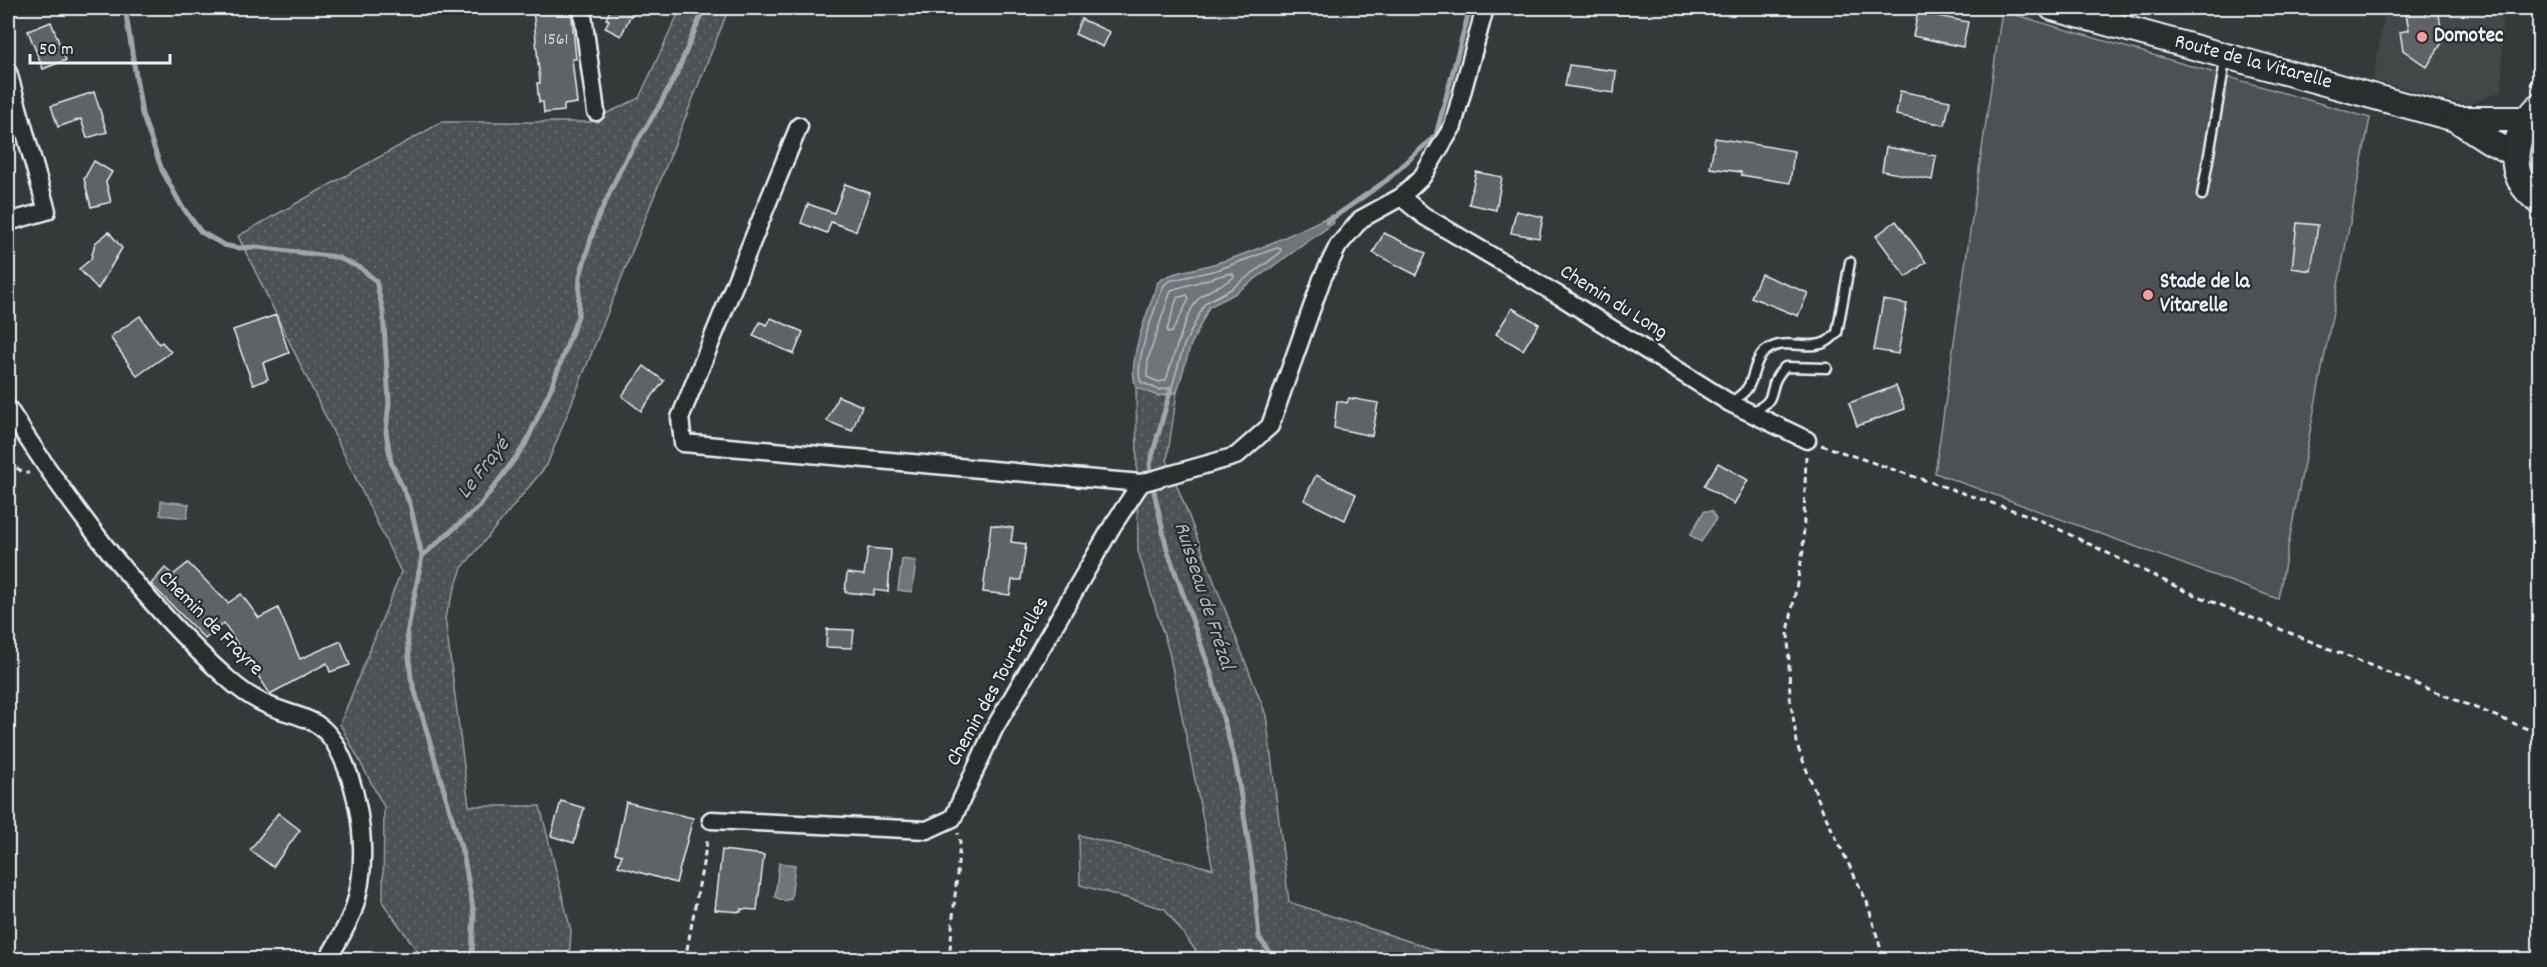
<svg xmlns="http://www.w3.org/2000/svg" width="2547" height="967" font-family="Dekko,sans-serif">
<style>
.built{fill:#424647}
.grass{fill:url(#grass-dots);stroke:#9aa1a5;stroke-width:1.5}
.garden{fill:#4d5152;stroke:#9aa1a5;stroke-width:1.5}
.water{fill:#707579;stroke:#a0a7ac;stroke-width:1.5}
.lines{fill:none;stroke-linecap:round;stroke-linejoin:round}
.shore{stroke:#b8bfc5;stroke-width:1.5}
.stream{stroke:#a0a7ac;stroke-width:5}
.building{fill:#5f6365;stroke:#e8f1f8;stroke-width:1.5}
.lane-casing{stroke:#e8f1f8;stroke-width:13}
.street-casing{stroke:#e8f1f8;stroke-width:21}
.secondary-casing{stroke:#e8f1f8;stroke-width:28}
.primary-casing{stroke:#e8f1f8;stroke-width:30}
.path{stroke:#e8f1f8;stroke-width:3;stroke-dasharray:6 4.5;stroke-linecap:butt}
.lane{stroke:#2a2d2e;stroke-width:8}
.street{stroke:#2a2d2e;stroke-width:16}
.secondary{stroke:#2a2d2e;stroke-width:24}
.primary{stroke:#2a2d2e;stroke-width:26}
.poi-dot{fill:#ff9aa2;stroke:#2a2d2e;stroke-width:2}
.labels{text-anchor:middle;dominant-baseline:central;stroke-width:4.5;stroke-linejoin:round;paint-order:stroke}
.number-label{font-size:18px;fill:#c6ced3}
.poi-label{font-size:21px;font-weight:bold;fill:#e8f1f8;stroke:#2a2d2e;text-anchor:start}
.street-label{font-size:21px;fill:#e8f1f8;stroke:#2a2d2e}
.water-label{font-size:22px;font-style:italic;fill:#acb3b8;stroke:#2a2d2e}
</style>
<defs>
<pattern id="grass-dots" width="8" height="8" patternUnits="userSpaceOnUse" patternTransform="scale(1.5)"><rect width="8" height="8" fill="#4d5152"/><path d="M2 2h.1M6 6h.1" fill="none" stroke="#676a6c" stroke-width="1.8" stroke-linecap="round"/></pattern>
</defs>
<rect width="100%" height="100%" fill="#35393a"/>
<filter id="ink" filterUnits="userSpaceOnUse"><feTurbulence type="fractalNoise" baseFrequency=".0167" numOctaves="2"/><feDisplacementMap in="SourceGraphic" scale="12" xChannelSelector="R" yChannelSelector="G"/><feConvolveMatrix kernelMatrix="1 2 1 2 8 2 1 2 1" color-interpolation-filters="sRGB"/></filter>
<g filter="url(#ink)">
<path class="built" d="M2386,8h116v83l-35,14 -94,-25z"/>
<g class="grass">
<path d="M681,8h48l-182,457 -85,103 -17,49 24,189h71l31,125 -2,28h-146l-40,-56 1,-96 -44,-83 61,-152 -163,-336 204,-114h147l50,-24z"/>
<path d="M2539,125v59c-13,-21 -12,-38 0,-59z"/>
<path d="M1136,387l22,9 19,-4 -10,68 99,255 23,187 174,57h-261l-37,-50 -85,-24 -1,-50 134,34 -44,-217 -31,-101z"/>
</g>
<path class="garden" d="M2002,11l368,107 -92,481 -343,-126z"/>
<g class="water">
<path d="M1332,215l2,8 -100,71 -25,13 -19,40 -13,45 -19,4 -22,-9c-10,-27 13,-77 22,-105 12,-10 29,-11 44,-15 46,-11 87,-32 130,-52z"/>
<path d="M161,501l28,3 -2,14 -27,-3z"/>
<path d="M1704,511h8l4,8 -15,23 -11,-7z"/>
<path d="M902,559l14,2 -4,31 -14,-2z"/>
<path d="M779,863l16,2 -4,34 -7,2 -9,-4z"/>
</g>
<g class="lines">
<g class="shore">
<path d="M1277,248l4,1 -1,4 -49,36 -26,14 -21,42 -12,42 -13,3 -18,-8c-8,-18 15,-77 23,-97l5,-4 48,-11z"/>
<path d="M1230,273l4,2 -1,3c-10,7 -24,11 -33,19 -15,15 -27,63 -34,83l-7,2 -12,-5 1,-18 23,-69z"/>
<path d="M1187,295l2,4 -17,33 -4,1 -1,-3 10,-32z"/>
</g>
<g class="stream">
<path d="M125,8l17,106 20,56 19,35 20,27 23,13 13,3 20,-1 79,10 25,11 15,13 7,30 6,91 -3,30 5,30 19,42 12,52"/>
<path d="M1327,222l60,-42 49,-45 34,-127"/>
<path d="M1171,388l-21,76 3,23 14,62 43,121 26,95 17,107 6,66 17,22"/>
<path d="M470,960l2,-4 2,-42 -10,-56 -53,-180 -4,-44 15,-78 57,-49 46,-62 26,-57 27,-72 2,-40 16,-54 27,-58 35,-56 19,-35 27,-65"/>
</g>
</g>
<g class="building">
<path d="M533,8h38l5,51h-4l5,44 -13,2v6l-20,2 -1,-11h-4l-2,-19h3z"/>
<path d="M611,8h23l-13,28 -16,-8 4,-8 -3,-1z"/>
<path d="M2405,8h33l5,33 -16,26 -24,-17 -3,-18 9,-2z"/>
<path d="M1918,12l50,10 -5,25 -50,-11z"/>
<path d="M1081,19l29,13 -7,15 -28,-13z"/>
<path d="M51,22l15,38 -23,9 -15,-38z"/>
<path d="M1569,65l47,6 -2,22 -49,-7z"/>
<path d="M1900,91l50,10 -5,24 -49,-10z"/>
<path d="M94,92l13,40 -20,6 -6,-19 -23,8 -7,-21z"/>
<path d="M1715,138l79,13 -4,32 -49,-8v-3l-31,-4z"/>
<path d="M1886,147l50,9 -4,24 -50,-9z"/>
<path d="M94,161l18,11 -6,10 5,20 -20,5 -7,-28z"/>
<path d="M1476,172l26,5 -6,33 -27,-6z"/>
<path d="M845,184l25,9 -14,38 -25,-9 -4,11 -26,-10 7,-19 26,9z"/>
<path d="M1516,211l27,6 -4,21 -28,-5z"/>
<path d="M1896,221l30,41 -20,15 -30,-41z"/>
<path d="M2297,223l21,2 -7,46 -19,-3z"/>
<path d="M109,232l13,16 -24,41 -19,-20 12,-10 4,-16z"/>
<path d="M1384,233l42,20 -10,22 -43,-22z"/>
<path d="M1761,274l47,19 -10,23 -47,-19z"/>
<path d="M1883,300l24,4 -9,50 -24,-4z"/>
<path d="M1512,308l27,16 -16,26 -27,-16z"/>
<path d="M276,315l13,38 -26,10 5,16 -15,6 -20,-55z"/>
<path d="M140,316l19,28 3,-2 9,10 -34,24 -27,-39z"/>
<path d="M771,318l32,14 -9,22 -41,-18 7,-14 7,3z"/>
<path d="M644,366l20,15 -23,30 -19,-15z"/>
<path d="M1896,386l9,23 -48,17 -8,-23z"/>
<path d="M838,396l24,10 -10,25 -25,-10z"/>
<path d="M1349,398l29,5 -6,33 -38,-8 3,-27 10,2z"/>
<path d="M1718,463l30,17 -14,24 -30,-18z"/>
<path d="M1316,475l40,19 -11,26 -41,-20z"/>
<path d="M991,525l22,3 -2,14 15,2 -5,36h-9l-2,15 -27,-3z"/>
<path d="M868,548l23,2 -3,42 -14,-2v5l-29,-3 2,-19 17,2z"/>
<path d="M188,563l40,40 13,-9 18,24 19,-10 22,51 41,-18 9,24 -20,7 -3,-9 -57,31 -46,-71 -19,16 -54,-55 14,-16 8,7z"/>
<path d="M827,629l27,1 -2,18 -26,-1z"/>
<path d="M561,801l23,7 -10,35 -23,-7z"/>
<path d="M626,802l67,16 -17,65 -58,-17 4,-11 -7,-2z"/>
<path d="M278,813l22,17 -27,37 -23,-17z"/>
<path d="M722,850l42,5 -7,55 -16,-1v3l-26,-2z"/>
</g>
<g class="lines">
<g class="lane-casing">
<g id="lane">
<path d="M2202,195l24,-139"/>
<path d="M1731,402c6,-4 13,-8 17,-15 7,-11 6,-29 19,-37 18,-13 42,1 59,-8 4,-2 8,-6 11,-9l13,-71"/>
<path d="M1750,412c33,-12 13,-24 35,-45l42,1"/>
</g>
</g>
<g class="street-casing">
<g id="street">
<path d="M582,8l14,104"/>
<path d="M8,72l39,139 -39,11"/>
<path d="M799,126l-119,292 3,25 458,40 95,-27 34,-30 52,-147 16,-33 23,-27 40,-22 21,-20 31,-51 32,-118"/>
<path d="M1401,197l23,19 139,82 167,105 77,37"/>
<path d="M8,408c58,93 137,197 220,271 10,9 21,17 33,23 33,17 59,10 78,49 23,46 31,112 14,160 -7,17 -16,33 -26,49"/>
<path d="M711,820l216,10 26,-12 41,-89 119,-204 28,-42"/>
</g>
</g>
<g class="secondary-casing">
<g id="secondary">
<path d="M2052,8l403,111h72"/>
<path d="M2455,119l34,22 26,13"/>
</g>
</g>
<g class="primary-casing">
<path id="primary" d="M2540,106c-28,27 -37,71 0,95"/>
</g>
<g class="path">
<path d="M2531,86l2,-12h7"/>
<path d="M1821,445l215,73 145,71 359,145"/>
<path d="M1806,456l-3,95 -15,81 2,66 8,50 25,63 44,91 17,58"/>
<path d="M8,462l16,11h5"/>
<path d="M685,960l23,-123"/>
<path d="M949,960l11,-118 -2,-9"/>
</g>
<use href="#lane" class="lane"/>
<use href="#street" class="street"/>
<use href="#secondary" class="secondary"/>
<use href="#primary" class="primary"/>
</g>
</g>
<g class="poi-dot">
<circle cx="2422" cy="37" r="6"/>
<circle cx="2148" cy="295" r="6"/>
</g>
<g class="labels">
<g class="number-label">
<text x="556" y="40">1561</text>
</g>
<g class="poi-label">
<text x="2434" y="37">Domotec</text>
<text x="2160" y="283">Stade de la<tspan x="2160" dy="24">Vitarelle</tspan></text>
</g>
<g class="street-label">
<text transform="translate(2253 63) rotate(15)">Route de la Vitarelle</text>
<text transform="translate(1613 303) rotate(32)">Chemin du Long</text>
<text transform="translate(210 624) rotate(45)">Chemin de Frayre</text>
<text transform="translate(999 682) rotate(-61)">Chemin des Tourterelles</text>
</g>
<g class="water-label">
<text transform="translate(484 469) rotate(-52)">Le Frayé</text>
<text transform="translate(1203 596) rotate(72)">Ruisseau de Frézal</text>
</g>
</g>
<rect width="2547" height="967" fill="none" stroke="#2a2d2e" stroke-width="30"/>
<rect x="15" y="15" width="2517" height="937" fill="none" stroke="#e8f1f8" stroke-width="2" filter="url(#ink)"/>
<path d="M30 54v9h140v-9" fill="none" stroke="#e8f1f8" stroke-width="3"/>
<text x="39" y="54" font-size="18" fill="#e8f1f8" stroke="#2a2d2e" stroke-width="4.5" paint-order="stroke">50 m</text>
</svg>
